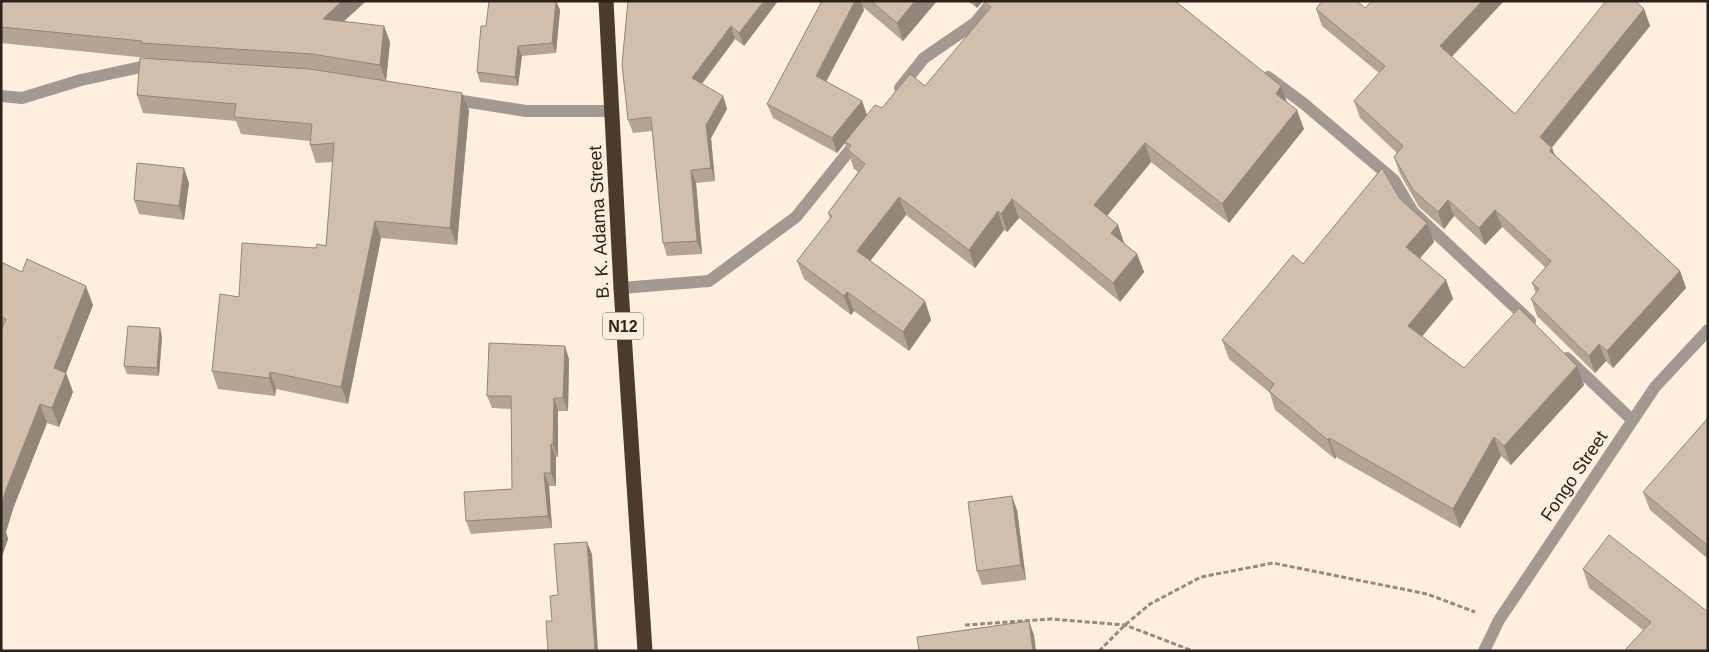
<svg xmlns="http://www.w3.org/2000/svg" width="1709" height="652" font-family="Arial,sans-serif">
<style>
.lines{fill:none;stroke-linecap:round;stroke-linejoin:round}
.path{stroke:#968a7f;stroke-width:3;stroke-dasharray:5 2.5;stroke-linecap:butt}
.minor{stroke:#a29a92;stroke-width:12}
.highway{stroke:#4a3b2a;stroke-width:15}
.wall{fill:#b4a493}
.shaded-wall{fill:#928678}
.building{fill:#d1bfab;stroke:#928678}
.labels{text-anchor:middle;dominant-baseline:central;stroke-width:5;stroke-linejoin:round;paint-order:stroke}
.shield{fill:#feefdf;stroke:#6a6056;stroke-width:1}
.shield-label{font-size:16px;font-weight:bold;fill:#2a231c}
.street-label{font-size:18px;fill:#2a231c;stroke:#feefdf}
</style>
<rect width="100%" height="100%" fill="#feefdf"/>
<g class="lines">
<g class="path">
<path d="M965,625l86,-6 74,6 68,26"/>
<path d="M1099,651l26,-26 25,-21 51,-27 72,-14 154,31 48,18"/>
</g>
<g class="minor">
<path d="M1268,77l35,26 91,77 19,32 117,109"/>
<path d="M900,88l24,-30 51,-35 18,-22"/>
<path d="M1,96l21,2 59,-18 60,-13 13,1"/>
<path d="M450,99l76,12h85"/>
<path d="M621,288l88,-7 87,-64 62,-77"/>
<path d="M1567,358l65,62"/>
<path d="M1484,651l15,-31 156,-233 53,-57"/>
</g>
<path class="highway" d="M606,1l15,287 24,363"/>
</g>
<g class="wall">
<path d="M1,1h365l-22,20 46,21 -4,39 83,29 -12,135 -76,-7 -33,166 -72,-15 -1,7 -57,-7 -6,-18 27,-74 77,-49 10,-2 7,-84 -17,1 -6,-18v-4l-69,-7 -5,-13 -93,-8 -6,-18 10,-37 -146,-15z"/>
<path d="M556,1l4,9 -4,43 -34,3 -4,30 -38,-4 -3,-10 9,-46z"/>
<path d="M778,1l-34,45 -9,-7 -33,45 21,12 4,13 -16,29 4,43 -19,2 6,71 -35,2 -4,-13 -11,-112 -19,2 -5,-13 -6,-56z"/>
<path d="M822,1h115l-34,40 -40,-34 1,3 -38,72 36,19 5,14 58,-29 62,-74 -4,-11h192l106,85 6,17 17,26 -75,94 -78,-61 -44,54 11,9 6,18 13,11 7,18 -24,30 -101,-84 -12,14 -3,-2 -29,38 -69,-53 -36,46 55,40 6,19 -22,31 -55,-40 -3,4 -47,-36 -7,-18 33,-42 -2,-6 30,-41 -4,-3 -9,-26 -8,10 -64,-35 -6,-14z"/>
<path d="M968,1h15l-6,7z"/>
<path d="M1365,8l87,49 63,57 129,-105 6,17 -98,122 3,7 125,116 6,17 -73,80 -7,-7 -11,12 -58,-57 -6,-17 5,-6 -4,-10 14,-15 -44,-41 -17,18 -31,-29 -10,13 -25,-22 -19,-33 -6,-17 3,-4 -37,-35 -6,-17 25,-28 -57,-47 -6,-17z"/>
<path d="M189,183l-5,37 -45,-6 -5,-14z"/>
<path d="M1400,199l27,24 7,19 -14,16 26,22 7,19 -31,37 42,32 113,-2 7,19 -73,80 -10,-9 -41,72 -124,-71 -1,2 -60,-49 -5,-17 -41,-34 -7,-19 81,-76z"/>
<path d="M1,262l92,43 -27,68 7,19 -14,35 -12,-4 -33,83 -8,26 2,7 -7,20z"/>
<path d="M162,336l-3,40 -32,-2 -3,-8z"/>
<path d="M569,359l-1,52h-10v46h-2v29h-7l3,42 -81,6 -5,-13 46,-32 -1,-80 -19,-1 -5,-12z"/>
<path d="M1708,418v141l-58,-49 -7,-18z"/>
<path d="M1017,510l9,70 -44,5 -5,-14z"/>
<path d="M1583,569l125,43 -65,18 -54,-42z"/>
</g>
<g class="shaded-wall">
<path d="M342,1h24l-37,34 -6,-16z"/>
<path d="M556,1l4,9 -4,43 -4,-10z"/>
<path d="M764,1h14l-34,45 -5,-13z"/>
<path d="M855,1h6l3,9 -43,81 -5,-15z"/>
<path d="M915,1h22l-34,40 -6,-18z"/>
<path d="M974,1h9l-6,7z"/>
<path d="M1482,1h22l-58,62 -6,-17z"/>
<path d="M1644,9l6,17 -104,128 -6,-17z"/>
<path d="M384,26l6,16 -4,39 -6,-16z"/>
<path d="M731,26l4,13 -39,52 -4,-13z"/>
<path d="M518,46l4,10 -4,30 -3,-9z"/>
<path d="M1281,86l7,19 -12,-11z"/>
<path d="M462,93l7,17 -12,135 -7,-17z"/>
<path d="M723,96l4,13 -16,29 4,43 -4,-13 -5,-43z"/>
<path d="M862,101l5,14 -30,38 -5,-15z"/>
<path d="M1297,110l7,19 -75,94 -7,-19z"/>
<path d="M1145,143l6,19 -50,61 -7,-18z"/>
<path d="M1552,148l6,17 -8,-14z"/>
<path d="M184,168l5,15 -5,37 -5,-14z"/>
<path d="M691,170l5,13 6,71 -5,-13z"/>
<path d="M899,197l7,18 -42,54 -7,-18z"/>
<path d="M1012,199l7,19 -12,14 -6,-18z"/>
<path d="M1448,200l6,16 -10,13 -6,-17z"/>
<path d="M1495,210l7,17 -17,18 -6,-17z"/>
<path d="M998,211l6,19 -29,38 -6,-18z"/>
<path d="M375,221l6,17 -33,166 -7,-17z"/>
<path d="M1427,223l7,19 -21,24 -7,-19z"/>
<path d="M1118,225l6,18 -6,8 -7,-18z"/>
<path d="M1137,254l7,18 -24,30 -7,-19z"/>
<path d="M1680,271l6,17 -73,80 -6,-17z"/>
<path d="M1446,280l7,19 -38,46 -7,-19z"/>
<path d="M86,286l7,19 -27,68 7,19 -14,35 -7,-19 2,-40z"/>
<path d="M847,292l7,19 -3,4 -7,-19z"/>
<path d="M925,301l6,19 -22,31 -6,-19z"/>
<path d="M160,328l2,8 -3,40 -2,-8z"/>
<path d="M1599,344l7,17 -11,12 -6,-17z"/>
<path d="M565,346l4,13 -1,52 -5,-13z"/>
<path d="M1577,366l7,19 -73,80 -7,-19z"/>
<path d="M270,372l6,17 -1,7 -6,-18z"/>
<path d="M554,398l4,13v46l-5,-13z"/>
<path d="M40,404l7,19 -33,83 -8,26 2,7 -7,20v-54l6,-18z"/>
<path d="M1494,437l7,19 -41,72 -7,-19z"/>
<path d="M1329,438l7,19 -1,2 -7,-19z"/>
<path d="M551,444l5,13v29l-5,-13z"/>
<path d="M544,473l5,13 3,42 -4,-12z"/>
<path d="M1012,496l5,14 9,70 -5,-15z"/>
<path d="M587,542l5,12 6,97h-3z"/>
<path d="M1029,621l5,14 2,16h-3z"/>
</g>
<g class="building">
<path d="M1,1h341l-19,18 61,7 -4,39 -68,-11 -171,-11 1,-2 -141,-14z"/>
<path d="M489,1h67l-4,42 -34,3 -3,31 -38,-5 4,-46h5z"/>
<path d="M628,1h136l-25,32 -8,-7 -39,52 31,18 -17,29 5,43 -20,2 6,71 -34,2 -12,-126 -23,3 -6,-56z"/>
<path d="M822,1h33l-39,75 46,25 -30,37 -65,-34z"/>
<path d="M871,1h44l-18,22z"/>
<path d="M984,1h191l106,85 -5,8 21,16 -75,94 -77,-61 -51,62 24,20 -7,8 26,21 -24,29 -101,-84 -11,15 -3,-3 -29,39 -70,-53 -42,54 68,50 -22,31 -56,-40 -3,4 -47,-35 35,-45 -4,-3 37,-49 -17,-14 3,-5 -6,-3 30,-37 7,3 28,-34 15,12 66,-79z"/>
<path d="M1322,1h35l8,7 7,-7h110l-42,45 75,68 91,-113h29l9,8 -104,128 12,11 -2,3 130,120 -73,80 -8,-7 -10,12 -58,-57 8,-10 -7,-6 19,-22 -56,-51 -16,18 -31,-28 -10,12 -25,-22 -19,-33 9,-11 -49,-45 31,-35 -69,-57z"/>
<path d="M140,58l170,11 152,24 -12,135 -75,-7 -34,166 -71,-15 -1,6 -57,-7 8,-77 19,3 3,-54 74,5 1,-4 9,2 8,-103 -24,2 2,-21 -78,-7 2,-13 -99,-9z"/>
<path d="M137,163l47,5 -5,38 -45,-6z"/>
<path d="M1382,168l18,31 27,24 -21,24 40,33 -38,46 56,42 55,-60 58,58 -73,80 -10,-9 -41,72 -124,-71 -1,2 -59,-49 5,-7 -52,-44 71,-85 10,9z"/>
<path d="M27,259l59,27 -32,82 12,5 -14,35 -12,-4 -33,83 -6,18v-174l5,-12 -5,-2v-55l21,10z"/>
<path d="M128,326l32,2 -3,40 -33,-2z"/>
<path d="M489,343l76,3 -2,52h-9l-1,46h-2v29h-7l4,43 -82,5 -2,-29 48,-3 -1,-93h-24z"/>
<path d="M1708,418v128l-65,-54z"/>
<path d="M1012,496l9,69 -44,6 -9,-69z"/>
<path d="M1609,535l99,77v39h-84l27,-29 -68,-53z"/>
<path d="M587,542l8,109h-47l-2,-30h6l-2,-25 8,-1 -4,-51z"/>
<path d="M1029,621l4,30h-114l-2,-14z"/>
</g>
<g class="labels">
<rect class="shield" x="603" y="312.5" width="40" height="27" rx="4"/>
<g class="shield-label">
<text x="623" y="326">N12</text>
</g>
<g class="street-label">
<text transform="translate(599 222) rotate(-93)">B. K. Adama Street</text>
<text transform="translate(1574 476) rotate(-56)">Fongo Street</text>
</g>
</g>
<rect width="1709" height="652" fill="none" stroke="#2a231c" stroke-width="5"/>
</svg>
